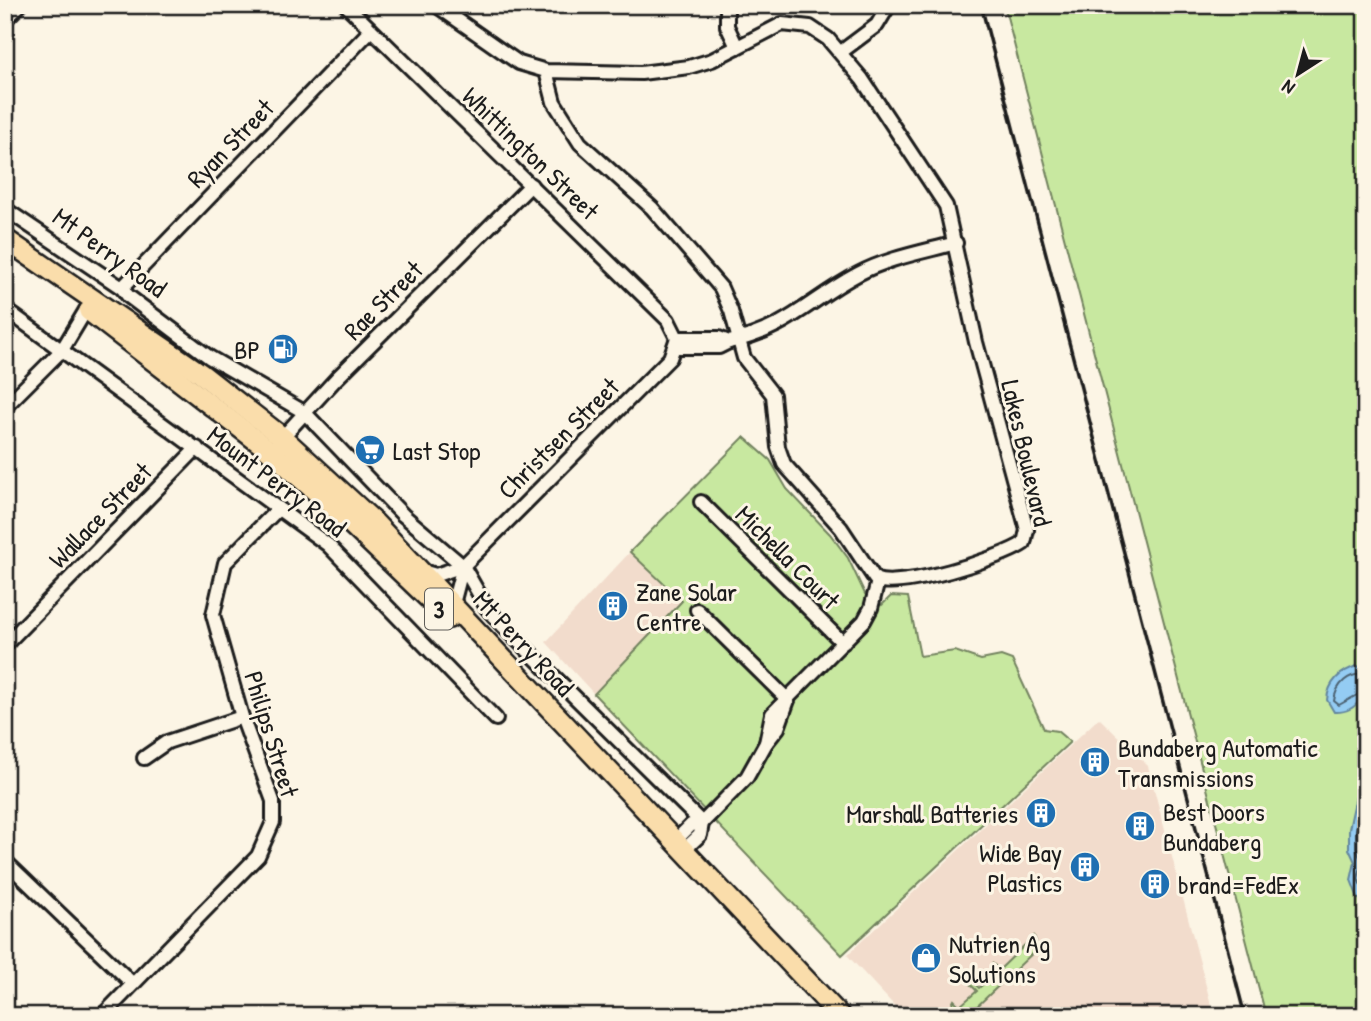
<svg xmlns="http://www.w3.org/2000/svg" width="1371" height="1021" font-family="'Patrick Hand',sans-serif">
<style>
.built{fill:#f2dccc}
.green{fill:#c8e8a0;stroke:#72825e;stroke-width:2}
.water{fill:#94ccf3;stroke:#64869d;stroke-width:2}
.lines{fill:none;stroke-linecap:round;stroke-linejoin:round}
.shore{stroke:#4c6272;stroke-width:2}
.street-casing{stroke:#1c1c1c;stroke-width:18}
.primary-casing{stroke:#1c1c1c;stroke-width:24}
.street{stroke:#fcf5e5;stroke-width:12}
.primary{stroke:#faddab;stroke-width:19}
.rail{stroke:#1c1c1c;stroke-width:3.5}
.labels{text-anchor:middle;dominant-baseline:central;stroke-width:6;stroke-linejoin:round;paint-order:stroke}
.shield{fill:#fcf5e5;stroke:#5f5d58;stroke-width:2}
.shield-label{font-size:24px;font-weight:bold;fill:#1c1c1c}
.street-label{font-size:26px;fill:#1c1c1c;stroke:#fcf5e5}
.poi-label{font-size:26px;fill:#1c1c1c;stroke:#fcf5e5;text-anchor:start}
</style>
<rect width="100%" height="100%" fill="#fcf5e5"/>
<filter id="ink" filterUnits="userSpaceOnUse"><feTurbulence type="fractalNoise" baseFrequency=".0143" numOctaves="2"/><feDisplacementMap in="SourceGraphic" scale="14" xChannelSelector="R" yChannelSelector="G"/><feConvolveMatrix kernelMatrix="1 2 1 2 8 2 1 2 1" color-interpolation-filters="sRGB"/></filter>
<g filter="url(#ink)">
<g class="built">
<path d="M630,552l52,49 -88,93 -48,-52z"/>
<path d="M1099,718l49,48 66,250h-310l-57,-61z"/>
</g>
<g class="green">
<path d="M1004,5h362v1011h-100z"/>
<path d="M744,437l26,23 17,29 43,45 18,24 17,36 17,11 9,-9 17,1 12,59 35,-5 26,9 20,-4 11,4 32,69 13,2 13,11 -228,213 -248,-261 88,-93 -52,-49z"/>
<path d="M1034,936l4,12 -71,68h-16l-2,-6 5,-10 6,6 17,-15 -7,-7 3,-2 6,6 18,-16 -5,-9 7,7z"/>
</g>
<g class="water">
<path d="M1357,666l9,3c0,22 -5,44 -32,43l-7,-12c1,-17 13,-29 30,-34z"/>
<path d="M1366,775v131l-8,-8 -7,-18 4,-18 -6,-13v-20l9,-42z"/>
</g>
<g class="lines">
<g class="shore">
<path d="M1366,675c-17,-3 -30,9 -32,26l5,4 27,-15"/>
<path d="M1366,788l-10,42v18l6,14 -4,17 8,17"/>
</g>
<g class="street-casing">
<g id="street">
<path d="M346,5l322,315 9,18 -7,20 -207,208 -27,9 -14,-4"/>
<path d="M436,5l83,58 27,8 95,2 48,-6 23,-7 70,-36 28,3 18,12 34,40 84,127 30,136 51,188 -3,13c-21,15 -127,48 -149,36l-34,-51 -57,-64 -6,-17 -5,-52 -29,-37 -13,-47 -10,-23 -69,-80 -72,-65 -26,-41 -8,-31"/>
<path d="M727,5v21l10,21"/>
<path d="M5,20l15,-15"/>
<path d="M841,52l36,-27 12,-20"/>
<path d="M5,209l117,79 6,8 81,61 95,55 99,103 60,51 24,42 16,18 199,197"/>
<path d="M122,288l249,-258"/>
<path d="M5,309l323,236 168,174"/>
<path d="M729,342c59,-13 80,-42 129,-68 30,-16 65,-22 98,-31"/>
<path d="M676,347h43l10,-5 -10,-4h-42"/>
<path d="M5,407l57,-57 24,-40"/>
<path d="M278,442l58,-63 195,-194"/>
<path d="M701,502l142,141"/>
<path d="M453,604l10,-38"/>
<path d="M697,610l91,90"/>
<path d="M5,645l192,-197"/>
<path d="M766,743l12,-15 10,-28"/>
<path d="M144,758l23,-16 75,-25"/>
<path d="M675,841l16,-16 11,-2 45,-46 19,-34 6,-29 92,-93 7,-13 7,-27"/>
<path d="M684,850l16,-15 2,-12"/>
<path d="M5,861l128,123"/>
<path d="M102,1016l156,-160 15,-34v-21l-31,-84 -29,-102 12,-52 54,-55"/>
</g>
</g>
<g class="primary-casing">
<g id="primary">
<path d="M5,239l195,134 82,64 90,83 468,496"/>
<path d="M89,311l181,140 59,52 120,115"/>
</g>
</g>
<use href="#street" class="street"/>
<use href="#primary" class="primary"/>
<path class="rail" d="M981,5l264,1011"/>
</g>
</g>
<defs>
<g id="fuel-disc" transform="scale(1.575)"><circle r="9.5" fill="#1f6fb2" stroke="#fcf5e5"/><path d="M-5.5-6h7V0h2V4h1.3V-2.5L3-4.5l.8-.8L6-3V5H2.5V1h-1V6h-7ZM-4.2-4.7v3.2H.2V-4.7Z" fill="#fff"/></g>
<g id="supermarket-disc" transform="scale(1.575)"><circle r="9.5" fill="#1f6fb2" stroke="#fcf5e5"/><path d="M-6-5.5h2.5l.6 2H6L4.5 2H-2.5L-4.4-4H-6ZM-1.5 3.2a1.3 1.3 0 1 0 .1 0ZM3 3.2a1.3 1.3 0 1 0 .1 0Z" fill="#fff"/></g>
<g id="building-disc" transform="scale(1.575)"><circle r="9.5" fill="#1f6fb2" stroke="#fcf5e5"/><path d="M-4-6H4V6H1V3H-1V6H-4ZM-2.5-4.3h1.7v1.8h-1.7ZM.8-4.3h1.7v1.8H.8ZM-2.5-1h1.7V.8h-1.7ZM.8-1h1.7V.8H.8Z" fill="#fff"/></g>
<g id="shop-disc" transform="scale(1.575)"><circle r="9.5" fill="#1f6fb2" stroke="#fcf5e5"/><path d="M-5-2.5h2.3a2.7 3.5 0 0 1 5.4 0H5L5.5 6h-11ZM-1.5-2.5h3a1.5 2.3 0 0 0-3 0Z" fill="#fff"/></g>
</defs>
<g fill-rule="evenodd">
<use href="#fuel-disc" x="283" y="349"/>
<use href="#supermarket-disc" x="370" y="450"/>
<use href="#building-disc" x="613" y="606"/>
<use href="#building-disc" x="1095" y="762"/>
<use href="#building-disc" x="1041" y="813"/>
<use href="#building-disc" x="1140" y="826"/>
<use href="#building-disc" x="1085" y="867"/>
<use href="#building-disc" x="1155" y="884"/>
<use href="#shop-disc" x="926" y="958"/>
</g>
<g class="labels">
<rect class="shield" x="425" y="588.5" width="28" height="41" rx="5"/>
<g class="shield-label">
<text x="439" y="609">3</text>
</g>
<g class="street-label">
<text transform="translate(230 143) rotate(-46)">Ryan Street</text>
<text transform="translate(531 153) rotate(44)">Whittington Street</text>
<text transform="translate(110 252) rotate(36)">Mt Perry Road</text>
<text transform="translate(383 300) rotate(-45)">Rae Street</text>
<text transform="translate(558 438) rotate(-45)">Christsen Street</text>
<text transform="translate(1027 453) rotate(77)">Lakes Boulevard</text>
<text transform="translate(277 481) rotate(37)">Mount Perry Road</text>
<text transform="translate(100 515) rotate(-46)">Wallace Street</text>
<text transform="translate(788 557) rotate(45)">Michella Court</text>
<text transform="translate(524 643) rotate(47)">Mt Perry Road</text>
<text transform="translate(272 734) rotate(73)">Philips Street</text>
</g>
<g class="poi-label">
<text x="260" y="349" text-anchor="end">BP</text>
<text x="393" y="450">Last Stop</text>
<text x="636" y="591">Zane Solar<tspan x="636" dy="30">Centre</tspan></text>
<text x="1118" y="747">Bundaberg Automatic<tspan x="1118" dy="30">Transmissions</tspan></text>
<text x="1163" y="811">Best Doors<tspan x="1163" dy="30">Bundaberg</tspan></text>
<text x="1018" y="813" text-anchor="end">Marshall Batteries</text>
<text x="1062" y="852" text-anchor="end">Wide Bay<tspan x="1062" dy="30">Plastics</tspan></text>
<text x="1178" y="884">brand=FedEx</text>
<text x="949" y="943">Nutrien Ag<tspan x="949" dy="30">Solutions</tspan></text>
</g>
</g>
<rect width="1371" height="1021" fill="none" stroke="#fcf5e5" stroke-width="28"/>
<rect x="14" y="14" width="1343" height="993" fill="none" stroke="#1c1c1c" stroke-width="2.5" filter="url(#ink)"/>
<g transform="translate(1298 74) rotate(216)" stroke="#fcf5e5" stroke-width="5" paint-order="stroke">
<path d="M0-5L12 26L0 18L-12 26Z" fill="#1c1c1c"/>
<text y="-10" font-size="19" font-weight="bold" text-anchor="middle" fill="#1c1c1c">N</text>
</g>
</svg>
